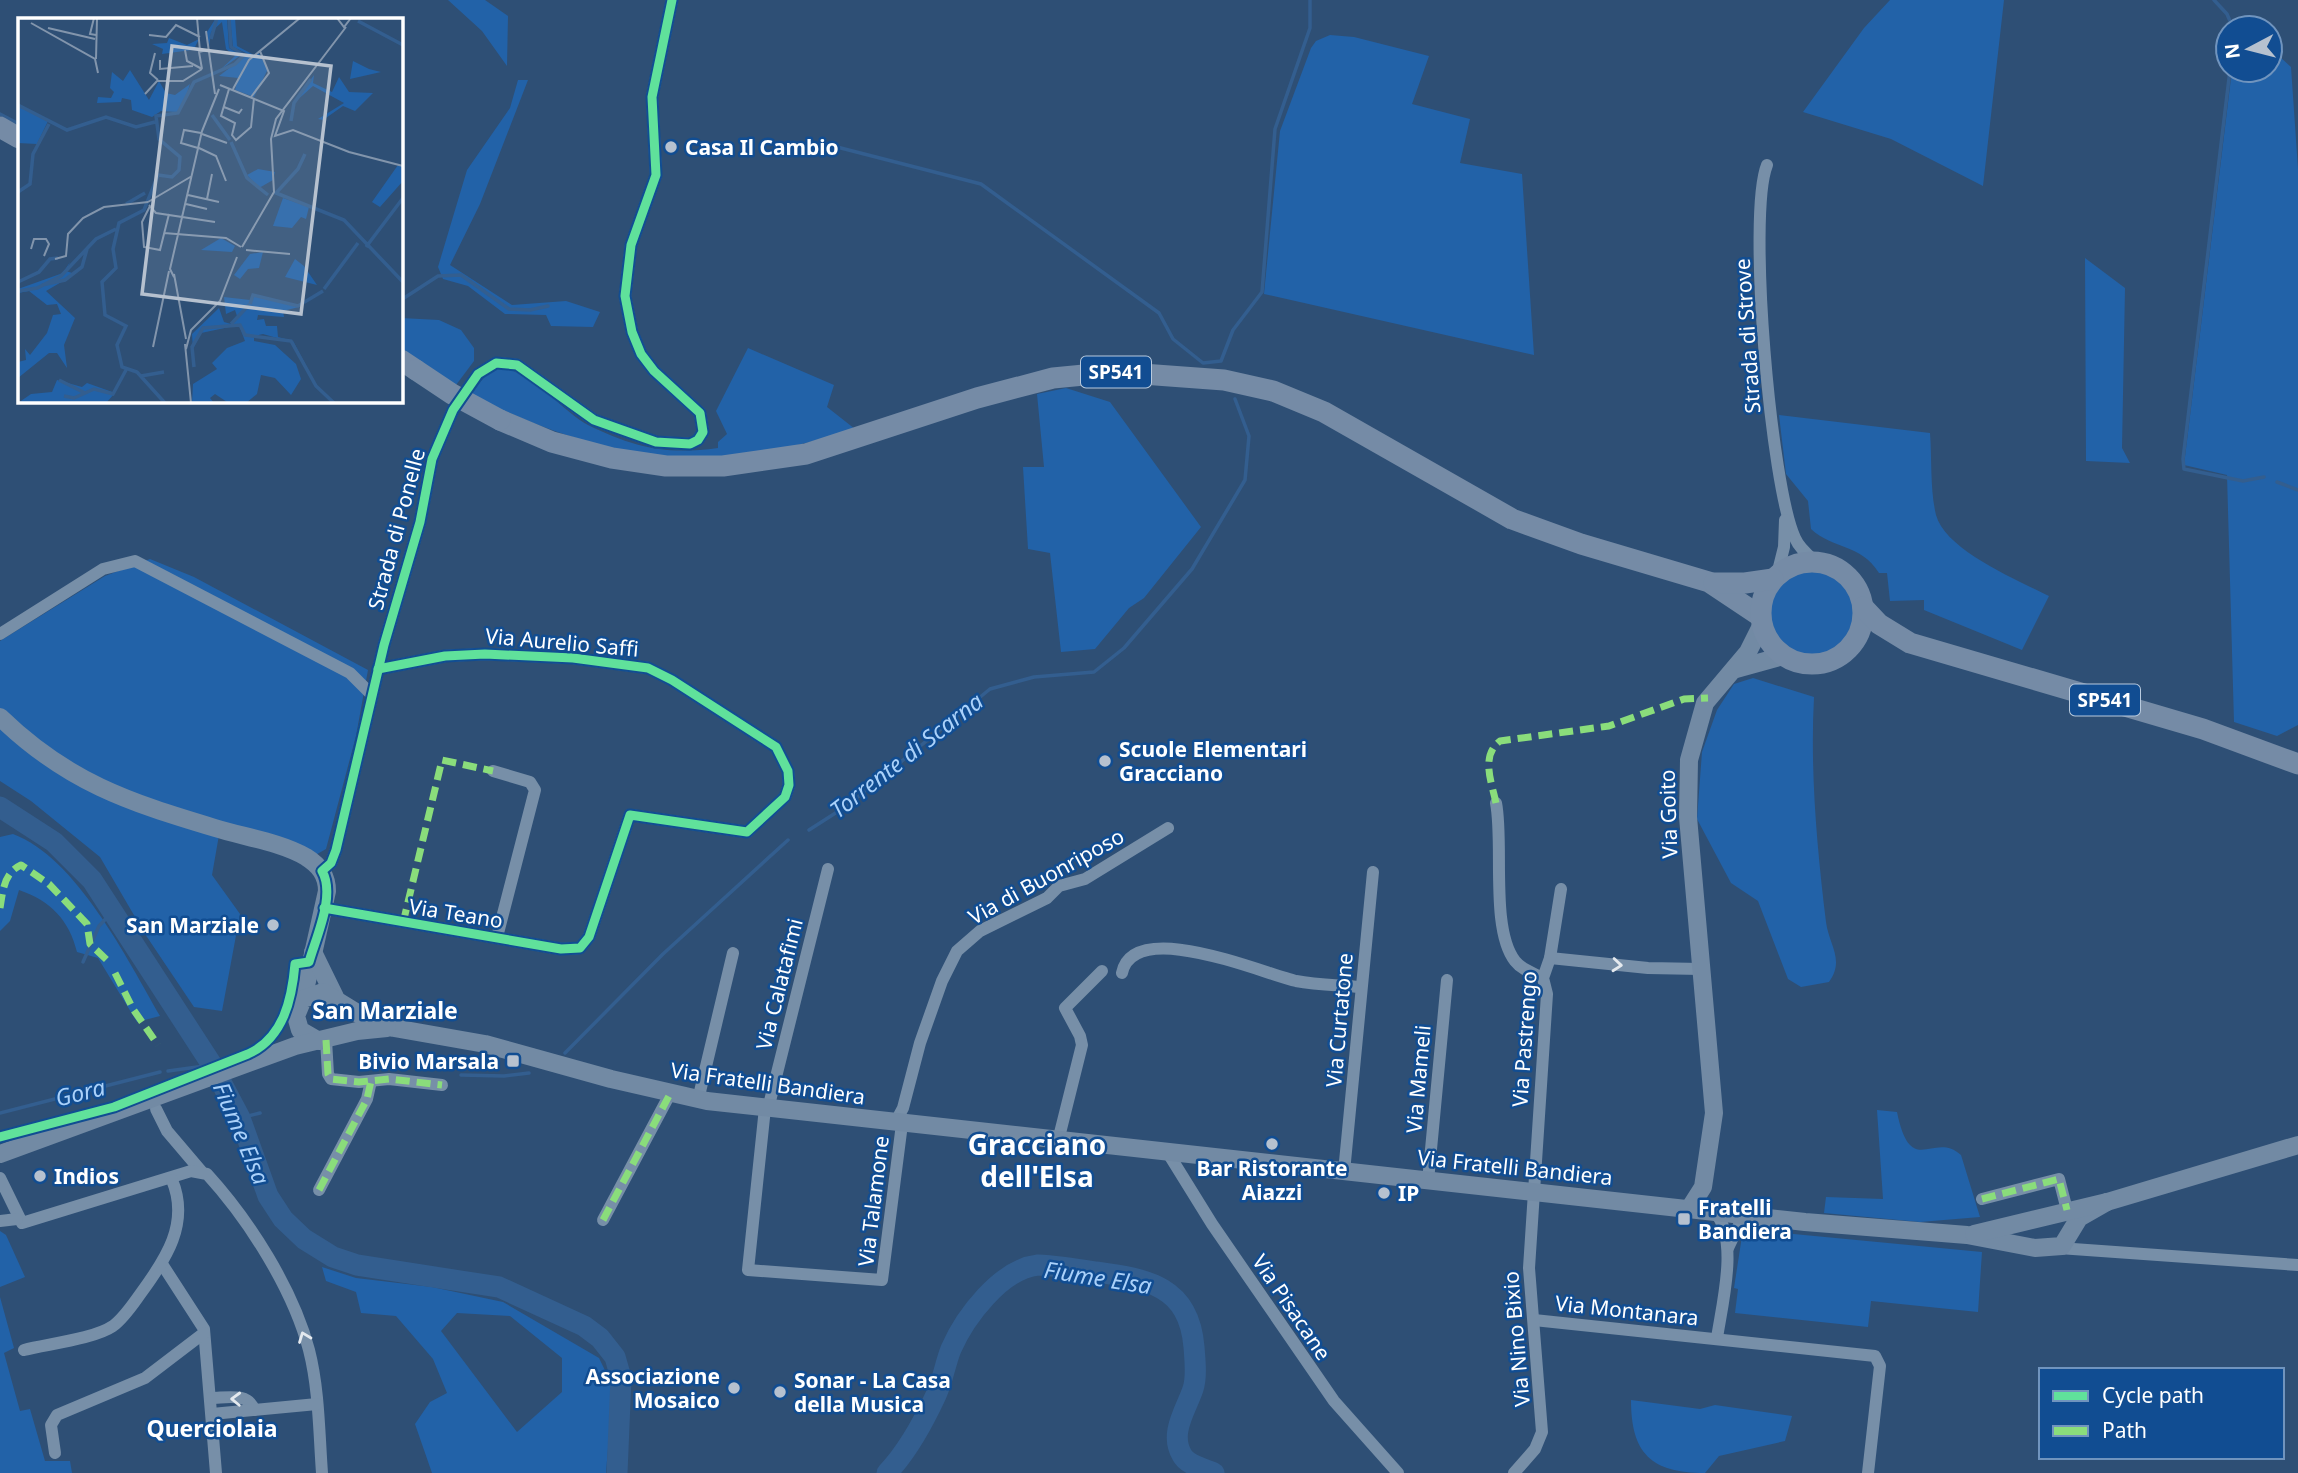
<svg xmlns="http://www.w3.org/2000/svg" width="2298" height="1473" font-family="'Noto Sans',sans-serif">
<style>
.green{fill:#2262a8;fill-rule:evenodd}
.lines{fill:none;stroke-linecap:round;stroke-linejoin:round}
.stream{stroke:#335e8f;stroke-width:3.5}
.river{stroke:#335e8f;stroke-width:21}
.street{stroke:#778fa8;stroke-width:12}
.secondary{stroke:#728aa4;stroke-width:18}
.primary{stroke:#758ba6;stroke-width:21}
.primary-bridge{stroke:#758ba6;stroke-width:21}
.quiet{stroke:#8add7b;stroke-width:7;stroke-dasharray:14 7;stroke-linecap:butt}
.cycleway-casing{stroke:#114d92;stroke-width:13}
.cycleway{stroke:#60e19b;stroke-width:9}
.oneway{stroke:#e4e9ee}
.poi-dot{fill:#b6c1cf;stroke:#114d92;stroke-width:2.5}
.labels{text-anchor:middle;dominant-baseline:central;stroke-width:5;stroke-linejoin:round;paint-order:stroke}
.shield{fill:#114d92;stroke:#b8cade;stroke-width:2}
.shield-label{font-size:19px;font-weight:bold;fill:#fff}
.poi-label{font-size:21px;font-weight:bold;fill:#fff;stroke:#114d92;text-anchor:start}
.street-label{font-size:21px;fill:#fff;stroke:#114d92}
.water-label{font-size:23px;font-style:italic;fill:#aad1fa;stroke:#114d92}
.neighbourhood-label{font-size:23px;font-weight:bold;fill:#fff;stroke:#114d92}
.district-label{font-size:28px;font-weight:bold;fill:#fff;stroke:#114d92}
.inset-river{fill:none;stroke:#335e8f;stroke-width:3.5}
.inset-road{fill:none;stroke:#8295ac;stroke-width:2}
.view{fill:#b6c1cf;fill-opacity:0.15;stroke:#b6c1cf;stroke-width:3.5}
.inset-edge{fill:none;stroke:#fff;stroke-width:3.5}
</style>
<rect width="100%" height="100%" fill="#2e4f75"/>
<g class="green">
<path d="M448,0h37l23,16 -1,50 -25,-35z"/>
<path d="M1890,0h114l-21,186 -92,-47 -88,-27 61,-84z"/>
<path d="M1330,35l24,2 75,19 -17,48 58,15 -10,44 62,11 12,181 -270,-61 16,-163 31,-83 5,-7z"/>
<path d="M2270,48l21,19 7,102v556l-21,11 -43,-14 -7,-247 -43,-10 48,-395h38z"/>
<path d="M518,80h10l-48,124 -30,61 62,40 54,-4 34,11 -7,15 -42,-1 -5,-11 -41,-1 -37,-28 -25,-7 -5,-12 29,-97 43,-62z"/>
<path d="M2085,258l40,30 -3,160 8,15 -44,-2z"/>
<path d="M401,318l38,2 22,10 13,18v13l-18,24 -55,-37z"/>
<path d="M748,348l86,37 -7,22 28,22c-36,11 -72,21 -110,26 -96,14 -189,-18 -274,-60 7,-9 15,-24 26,-26 27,-6 68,45 91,56 47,23 78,30 130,23v-6l9,-8 -11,-23z"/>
<path d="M1066,388l44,14 91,125 -57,71 -15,10 -34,41 -34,3 -11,-99 -22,-4 -5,-82h21l-7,-73z"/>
<path d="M1779,415l151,18c2,26 0,57 6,82 9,35 83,66 113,81l-27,54 -98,-40v-10l-34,1 -3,-28h-8c-19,-30 -45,-23 -68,-44l-3,-28 -22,-27z"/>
<path d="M150,559l44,18 174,93 -12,66 -30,113 -14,8 -93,-22 -7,40 28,39 -18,97 -28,-4 -49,-73 -45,-77 -69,-56 -31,-20v-140l105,-65z"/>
<circle cx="1812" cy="612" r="43"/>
<path d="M1753,678l61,19c-4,74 3,151 12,225 3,23 19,38 3,60l-28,5 -13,-8 -30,-78 -27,-18 -34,-64 5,-67 15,-42 17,-26z"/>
<path d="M13,834c63,23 115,126 147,182l-23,6 -39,-64 -21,-6c-8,-32 -26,-51 -58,-62l-9,31 -10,10v-94z"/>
<path d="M1877,1110l20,2c14,68 36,18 64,43l19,62 -60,5 -96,-9 2,-16 57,2z"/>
<path d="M1752,1230l230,22 -4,60 -107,-11 -3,26 -133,-14 3,-24 -4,-1 8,-52z"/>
<path d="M0,1231l6,4 19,42 -25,10z"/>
<path d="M322,1267l34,11 76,9 71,15 96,56 14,29 -7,86h-174l-17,-49 15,-22 17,-9 -14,-34 -37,-43 -35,-3 -5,-21 -30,-11zM457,1313l53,3 52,42v34l-45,40 -76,-101z"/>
<path d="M0,1297l14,51 -10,5 16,58 10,-2 15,52h25l2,12h-72z"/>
<path d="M1631,1400l69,9 15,-4 77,11 -7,25 -66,15 -14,17c-54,0 -74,-20 -74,-73z"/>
</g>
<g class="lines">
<g class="stream">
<path d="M2214,0l13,14 6,14"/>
<path d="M2230,70l-47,389 1,10 59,12 21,-4"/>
<path d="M0,114l19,10"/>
<path d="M833,146l148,38 178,129 14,26 30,24 18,-2 12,-31 29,-38 13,-163 35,-101v-28"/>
<path d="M401,300l37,-24 23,-1 48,34 21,1 18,-4"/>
<path d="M2277,482l21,8"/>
<path d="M809,830l39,-25 142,-116 44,-12 60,-5 30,-24 68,-79 53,-89 4,-44 -14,-37"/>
<path d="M83,962l16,-36 14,-15"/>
<path d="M565,1053l98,-99 125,-114"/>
<path d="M168,1071l44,-6"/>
<path d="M461,1075l43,1 25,-3"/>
<path d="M0,1113l160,-41"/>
<path d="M240,1118l20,-5"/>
</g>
<g class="river">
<path d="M0,807l54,35 38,38 120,185 28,53 28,78 15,23 21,20 29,18 24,8 142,22 85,39 16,12 15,19 6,21 -4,95"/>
<path d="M887,1473c21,-22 36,-50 49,-78 7,-15 9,-31 15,-46 14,-32 50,-80 87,-84 20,1 39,4 58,7 52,7 93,14 98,75 1,13 3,30 -1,42 -7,21 -24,44 -11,66 5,10 23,14 32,18"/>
</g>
<g class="street">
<path d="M1767,165c-20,50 4,322 28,373 4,10 13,17 21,24"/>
<path d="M1777,575l7,-28 1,-27"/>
<path d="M0,634l103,-65 32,-8 215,112 22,22"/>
<path d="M493,771l37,11 5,8 -38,147"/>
<path d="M1496,803c8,40 -6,126 19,158 7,9 18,12 28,17"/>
<path d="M322,871l9,-8 5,-13 48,-205 36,-123 12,-63 21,-49 25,-36 18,-11 21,2 77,55 62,22 34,2 8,-4 5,-8 -3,-19 -46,-42 -13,-17 -9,-22 -7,-36 6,-51 25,-70 -4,-78 20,-97"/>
<path d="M324,908l237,41 19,-1 9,-11 41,-122 117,17 38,-35 4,-12 -1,-14 -12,-24 -104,-67 -24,-12 -75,-10 -88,-4 -40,2 -67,13"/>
<path d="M1550,958l98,10 53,1"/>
<path d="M1122,973c12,-56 142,1 174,8 21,4 43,4 64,6"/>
<path d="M326,1040l2,34 3,5 28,3 30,-3 53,6"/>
<path d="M698,1100l35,-147"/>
<path d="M765,1108l-17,162 134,10 20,-156"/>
<path d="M156,1109l11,22 34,40"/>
<path d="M768,1109l60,-240"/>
<path d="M895,1123l8,-15 17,-65 22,-62 15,-30 23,-20 67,-33 12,-12 26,-7 83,-51"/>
<path d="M1058,1141l24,-96 -2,-9 -15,-28 37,-37"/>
<path d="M1168,1153l44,71 122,177 64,72"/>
<path d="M1344,1172l29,-300"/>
<path d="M0,1178l22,45 169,-52 16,3c42,46 86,115 102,176 10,39 10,82 13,123"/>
<path d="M1428,1181l19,-201"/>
<path d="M319,1190l48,-91 4,-18"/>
<path d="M1982,1199l77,-20 8,31"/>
<path d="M1715,1212c24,28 7,92 2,126"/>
<path d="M603,1220l67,-126"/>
<path d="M0,1221l17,-2"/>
<path d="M1728,1248l10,-21 12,-11"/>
<path d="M2059,1248l239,17"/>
<path d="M162,1264l42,65 12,144"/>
<path d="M1534,1320l341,36 5,10 -12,107"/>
<path d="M24,1350c23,-6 70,-11 89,-24 11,-8 20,-22 28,-33 25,-34 49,-70 31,-113"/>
<path d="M211,1398c15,0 38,-6 43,12"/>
<path d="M212,1414l105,-10"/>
<path d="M55,1453l-4,-28 6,-10 88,-37 59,-45"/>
<path d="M1514,1473l21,-24 7,-17 -13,-164 18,-274 -4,-16 7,-20 11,-69"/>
</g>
<g class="secondary">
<path d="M1736,669l47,-13"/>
<path d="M0,717c67,65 128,85 215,111 29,9 65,14 91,29 13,8 21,18 21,34l-24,108"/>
<path d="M313,952l22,45"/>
<path d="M319,1041l-19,-11 -4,-14 7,-17 20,-7 39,24 32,12 91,16 126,35 96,22 1098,121 162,13 68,13 27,-2 17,-28 28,-16"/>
<path d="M0,1154l295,-108 62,-15 30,-3"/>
<path d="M1689,1209l14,-22 11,-74 -26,-296 1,-57 16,-57 43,-51 14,-28"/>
<path d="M1974,1234l133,-32 191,-57"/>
</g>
<g class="primary">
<path d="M0,127l19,11"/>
<path d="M401,360l15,10"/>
<path d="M500,420l52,22 60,16 54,8h57l83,-12 171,-56 76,-20 62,-6 109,8 49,11 51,21 188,107 69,25 128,38 51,34"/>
<circle cx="1812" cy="613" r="51"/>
<path d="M1714,583h31l28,-4"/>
<path d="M1863,607l16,17 31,19 293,86 95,35"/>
</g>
<path class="primary-bridge" d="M416,370l36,24 48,26"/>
<g class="quiet">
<path d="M1496,803c-4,-20 -16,-47 4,-62l109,-15 75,-27 24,-1"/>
<path d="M0,908c3,-18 4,-35 21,-43l28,19 38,40 3,20 19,18"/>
<path d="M403,923l39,-163 51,11"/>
<path d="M115,973l18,36 25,36"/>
<path d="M326,1040l2,34 3,5 28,3 30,-3 53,6"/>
<path d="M319,1190l48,-91 4,-18"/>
<path d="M1982,1199l77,-20 8,31"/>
<path d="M603,1220l67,-126"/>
</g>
<g class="cycleway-casing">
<g id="cycleway">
<path d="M324,908l237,41 19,-1 9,-11 41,-122 117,17 38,-35 4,-12 -1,-14 -12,-24 -104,-67 -24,-12 -75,-10 -88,-4 -40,2 -67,13"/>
<path d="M0,1137l114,-30 134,-53c36,-16 44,-56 47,-90l14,-2c7,-25 27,-67 13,-91l9,-8 5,-13 48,-205 36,-123 12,-63 21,-49 25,-36 18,-11 21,2 77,55 62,22 34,2 8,-4 5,-8 -3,-19 -46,-42 -13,-17 -9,-22 -7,-36 6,-51 25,-70 -4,-78 20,-97"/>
</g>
</g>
<use href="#cycleway" class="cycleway"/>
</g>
<defs><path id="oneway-chevron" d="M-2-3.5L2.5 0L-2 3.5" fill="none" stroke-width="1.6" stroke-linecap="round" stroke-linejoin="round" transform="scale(1.75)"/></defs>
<g class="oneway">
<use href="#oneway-chevron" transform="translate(1617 965) rotate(5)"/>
<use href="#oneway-chevron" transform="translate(304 1337) rotate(-111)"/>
<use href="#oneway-chevron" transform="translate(236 1399) rotate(-178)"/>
</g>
<g class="poi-dot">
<circle cx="671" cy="147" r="7"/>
<circle cx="1105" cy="761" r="7"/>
<circle cx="273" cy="925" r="7"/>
<rect x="506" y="1054" width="14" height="14" rx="3.5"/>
<circle cx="1272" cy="1144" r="7"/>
<circle cx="40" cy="1176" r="7"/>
<circle cx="1384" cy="1193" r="7"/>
<rect x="1677" y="1212" width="14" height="14" rx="3.5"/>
<circle cx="734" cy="1388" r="7"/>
<circle cx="780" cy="1392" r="7"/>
</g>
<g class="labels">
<g class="shield">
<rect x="1081" y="356.5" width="70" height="31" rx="5"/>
<rect x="2070" y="684.5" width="70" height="31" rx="5"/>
</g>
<g class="shield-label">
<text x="1116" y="372">SP541</text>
<text x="2105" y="700">SP541</text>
</g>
<g class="poi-label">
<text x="685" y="147">Casa Il Cambio</text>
<text x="1119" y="749">Scuole Elementari<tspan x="1119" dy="24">Gracciano</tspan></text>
<text x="259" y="925" text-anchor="end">San Marziale</text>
<text x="499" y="1061" text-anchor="end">Bivio Marsala</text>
<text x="1272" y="1168" text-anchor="middle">Bar Ristorante<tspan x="1272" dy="24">Aiazzi</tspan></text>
<text x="54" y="1176">Indios</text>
<text x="1398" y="1193">IP</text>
<text x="1698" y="1207">Fratelli<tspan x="1698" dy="24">Bandiera</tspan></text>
<text x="720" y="1376" text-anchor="end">Associazione<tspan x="720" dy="24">Mosaico</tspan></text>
<text x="794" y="1380">Sonar - La Casa<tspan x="794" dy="24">della Musica</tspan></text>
</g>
<g class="street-label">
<text transform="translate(1747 336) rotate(-94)">Strada di Strove</text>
<text transform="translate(396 529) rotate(-75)">Strada di Ponelle</text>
<text transform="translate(562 642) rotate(5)">Via Aurelio Saffi</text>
<text transform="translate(1668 814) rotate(-92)">Via Goito</text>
<text transform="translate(1046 876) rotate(-29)">Via di Buonriposo</text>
<text transform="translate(456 913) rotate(9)">Via Teano</text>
<text transform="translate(779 984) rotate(-76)">Via Calatafimi</text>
<text transform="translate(1339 1020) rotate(-85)">Via Curtatone</text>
<text transform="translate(1524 1039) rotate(-86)">Via Pastrengo</text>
<text transform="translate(1418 1079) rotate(-85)">Via Mameli</text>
<text transform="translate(768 1083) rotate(8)">Via Fratelli Bandiera</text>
<text transform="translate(1515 1167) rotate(6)">Via Fratelli Bandiera</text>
<text transform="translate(873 1201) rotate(-83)">Via Talamone</text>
<text transform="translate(1292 1307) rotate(56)">Via Pisacane</text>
<text transform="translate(1627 1310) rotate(6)">Via Montanara</text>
<text transform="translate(1516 1339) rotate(-95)">Via Nino Bixio</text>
</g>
<g class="water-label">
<text transform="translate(906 755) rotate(-38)">Torrente di Scarna</text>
<text transform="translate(80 1092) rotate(-14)">Gora</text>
<text transform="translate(242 1133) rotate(67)">Fiume Elsa</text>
<text transform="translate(1098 1277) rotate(9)">Fiume Elsa</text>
</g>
<g class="neighbourhood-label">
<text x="385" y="1010">San Marziale</text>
<text x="212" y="1428">Querciolaia</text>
</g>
<g class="district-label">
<text x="1037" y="1144">Gracciano<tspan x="1037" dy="32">dell'Elsa</tspan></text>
</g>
</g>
<g transform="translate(18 18)">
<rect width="385" height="385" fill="#2e4f75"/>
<path d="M198,0h11l2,30 12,7 -21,15 15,-14 -9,-7 -4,-27 -11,10 -2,16 -2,-16zM212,0h5l2,28 17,9 4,-3 10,17 -14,28 -19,-7 3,-12 -19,-2 29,-22 -15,-7zM151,20l18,7 12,-6 -4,8 4,2 -37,5 1,-5 -11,-5 15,-1zM335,43l16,8 12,3 -31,7zM112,52l19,30 10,-19 7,12 9,2 15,-11 -6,19 -7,9 -16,-1 -9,6 -20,-7 -1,-10 -9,-2 -1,4 -24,1 1,-6 13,1 3,-6 -4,-4 2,-16 11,9zM296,57l-1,8 19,9 7,-15 10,15 24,1 -18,18 -12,-5 -20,14 -5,-1 26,-16 -31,-17 -19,17zM0,87l30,16 -11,23 -19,-1zM380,147l5,1v15l-23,26 -8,-5zM240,151l17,3 -2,8 -14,8 -12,-13zM265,180l26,9 -3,12 -5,-2 -9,11 -19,-2zM203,220l14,8 -3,6 -31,-2zM245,234l-4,16 -11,1 -8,10 -6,-4 16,-21zM277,241l9,7 13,19 -32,-8zM52,244l-4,9 9,3 -29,17 29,27 -11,27 3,23 -10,-15h-8l-31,25v-16l8,-2 -1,-11 5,6 17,-22 6,-18 8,-1 -4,-10 -10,1 -18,-14 -11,2v-4l45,-16zM234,277l47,12 -16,4 1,6 -26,-2 -1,5 7,-1 2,7h11l1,11 15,4 24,45 -26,-44 -28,-8 -9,2v5l21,4 21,19 5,15 -10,16 -16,-17 -14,-3 -4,19 -11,9 -19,-1 -12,-8 -5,4 4,5h-22l1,-19 24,-15 -5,-6 15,-15 18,-7 -6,-16 -38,8 -8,16 -1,-15 27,-26 5,14 7,2 6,-8 -2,-6 -9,4 -2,-17 26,3zM39,362l25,7 5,-4 28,10 -9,10h-88l13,-9 21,-2z" fill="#2262a8"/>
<path class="inset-river" d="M340,3l45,24M193,21l6,-21M0,87l49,25 39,-13 30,10 19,-5M194,97l18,25M273,103l3,-18 17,-24M213,124l16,36 21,17M287,136l-7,15 -22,24 68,27 59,62M0,174l12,-8 3,-30 16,-30M108,186l19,-11M348,229l37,-49M0,264l21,-10 11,-13 8,-1M24,267l23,-5 17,-13 5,-18M306,271l34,-46M0,273l19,-3 24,-12 35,-37 20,-10M232,286l3,-9 45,11 25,-15M213,306l18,-19M176,349l-2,-20 11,-19 37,-3 5,10 46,6 25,45 18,17M123,358l23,-4M41,362l26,13M46,378l10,2 20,-9 19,5 13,-24M147,385l-28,-31 -15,-5 -5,-22 9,-19 -21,-11 -3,-33 14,-14 -3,-19 6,-26 25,-13 14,-35 14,2 7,-7 1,-13 -21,-18 -3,-23 22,-3 16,-31 41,-18 9,-9 -13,-8 -2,-29"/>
<path class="inset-road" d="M76,0l-4,16 6,1M179,0l3,33M319,0l7,9 7,-9M13,5l64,36 3,14M30,10l47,11M188,13l9,63M131,17l17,2 10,-12 24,12M167,32l2,11 15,8M137,35l-5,20 8,7M78,41l1,-41M142,42v9l33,-3M184,51l-3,-17 8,-2M202,67l64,26 -9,25 18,-6 56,22 54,14M211,71l-8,27 14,7 -3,12 4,5 15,-13 3,-29M215,71l16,-29 51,-42M127,76l12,-13h26l19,-12M233,79l18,-24 -9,-22M206,89l15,6 3,-4M184,116l25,9M180,130l-17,-5 3,-13 17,3M181,130l17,8 10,25M170,177l31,7M189,181l5,-25M130,184l44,-26M168,186l21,5M131,187l7,8 59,9M132,188l-8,16 2,25 16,3 9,-36M146,215l62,5 15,9M224,229l32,-55 -3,-53 5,-20 70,-92M13,231l3,-10h12l3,5 -5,12M228,232l44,4M37,241l11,-3 2,-22 15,-16 21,-11 44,-5M156,256l12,65M156,259l-4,-8 32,-138 17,-42M167,326l6,59M135,329l16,-76M168,331l5,-19 29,-29 17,-44"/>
<path class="view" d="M154,28l159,20 -30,248 -159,-20z"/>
<rect width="385" height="385" class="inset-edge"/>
</g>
<rect x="2039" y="1368" width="245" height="91" fill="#114d92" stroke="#7094be" stroke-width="2"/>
<rect x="2053" y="1391" width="35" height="10" fill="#60e19b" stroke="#7094be" stroke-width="2"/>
<text x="2102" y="1403" font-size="21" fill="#ffffff">Cycle path</text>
<rect x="2053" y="1426" width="35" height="10" fill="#8add7b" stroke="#7094be" stroke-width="2"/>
<text x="2102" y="1438" font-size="21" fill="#ffffff">Path</text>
<g transform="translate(2249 49) rotate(263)"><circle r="33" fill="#114d92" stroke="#7094be" stroke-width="2"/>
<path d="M0-5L12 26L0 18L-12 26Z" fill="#b6c1cf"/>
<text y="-10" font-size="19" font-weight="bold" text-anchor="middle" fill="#ffffff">N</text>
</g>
</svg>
